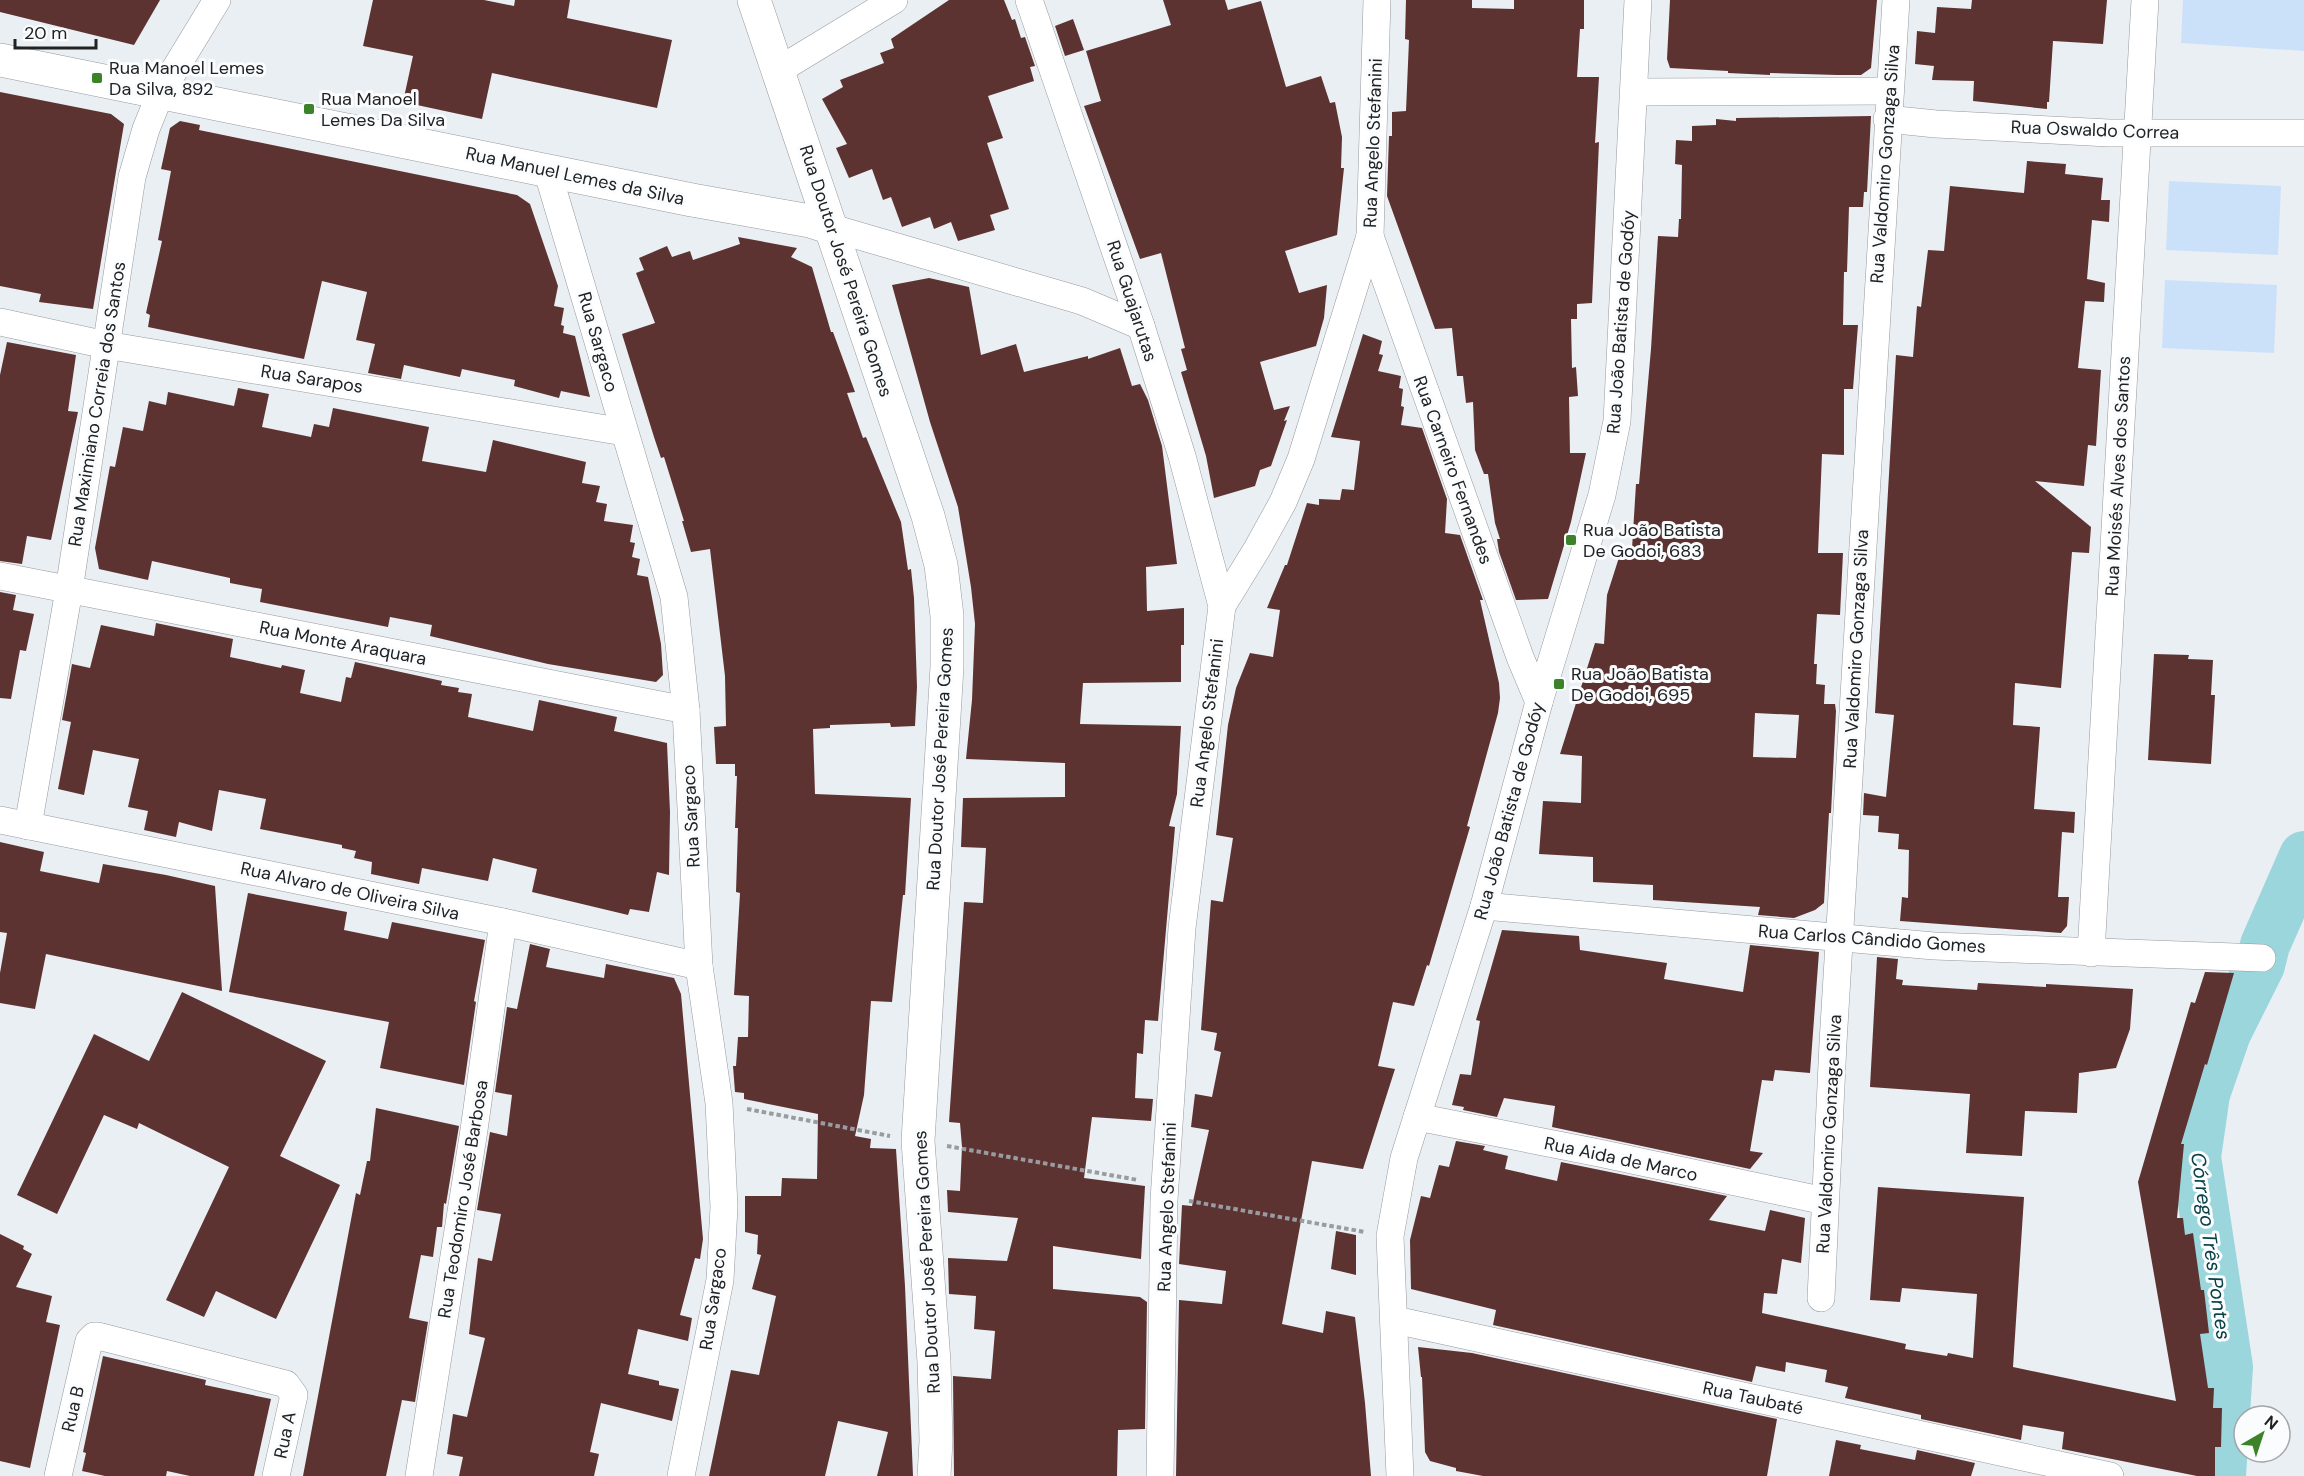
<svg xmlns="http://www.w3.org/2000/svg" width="2304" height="1476" font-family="'DM Sans',sans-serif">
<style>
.green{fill:#cbe1fa}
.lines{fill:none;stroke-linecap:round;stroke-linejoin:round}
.river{stroke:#9bd6dd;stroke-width:50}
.building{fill:#5d3332;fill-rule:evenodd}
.street-casing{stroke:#95999e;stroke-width:28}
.secondary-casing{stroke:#95999e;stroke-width:34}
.path{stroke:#989b9f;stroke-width:4;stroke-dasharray:4.5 3;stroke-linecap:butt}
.street{stroke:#fff;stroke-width:27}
.secondary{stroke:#fff;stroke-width:33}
.poi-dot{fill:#3c8228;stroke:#fafcfe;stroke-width:2}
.labels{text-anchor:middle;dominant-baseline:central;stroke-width:6;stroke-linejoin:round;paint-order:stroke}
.poi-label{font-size:18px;fill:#202223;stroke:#fafcfe;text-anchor:start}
.street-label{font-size:18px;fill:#202223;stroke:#fafcfe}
.water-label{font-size:20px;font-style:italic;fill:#084045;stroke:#fafcfe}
</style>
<rect width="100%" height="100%" fill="#eaeff4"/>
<g class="green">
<path d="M2183,0h121v51l-123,-8z"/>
<path d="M2169,181l112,5 -3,69 -112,-5z"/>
<path d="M2165,280l112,5 -3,68 -112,-5z"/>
</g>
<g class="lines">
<path class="river" d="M2221,1476l7,-109 -32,-210 9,-63 21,-61 34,-68 5,-20 39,-89"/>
</g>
<g class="building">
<path d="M0,0h160l-26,45 -134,-33z"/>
<path d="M373,0h111l30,6 1,-6h55l-3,18 105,22 -15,68 -165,-35 -10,46 -79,-17 10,-46 -50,-10z"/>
<path d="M949,0h55l8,20 3,-1 6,19 4,-1 10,29 -5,1 4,14 -46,15 15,42 -16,5 22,66 -19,6 5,15 -37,11 -7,-19 -17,7 -4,-12 -28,10 -11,-30 -8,3 -11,-31 -23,9 -13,-30 11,-4 -25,-45 21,-12 -3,-7 44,-17 -4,-10 14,-5 -3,-9z"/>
<path d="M1163,0h62l3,10 33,-9 25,86 35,-11 9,27 5,-1 7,35 -1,31h3l-7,67 -52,16 14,42 28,-8 -3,33 -8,28 -56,16 14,48 16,-4 -6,15 3,-1 -16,46 -11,4 -5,16 -41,12 -8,-42 -25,-84 6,-2 -6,-21 4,-1 -24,-95 -21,6 -56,-153 17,-5 -15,-50 85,-26z"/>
<path d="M1406,0h66v8l42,1v-9h70v29h-4l-3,48h22l-4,66 4,-1 -7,161 -15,1v15h-6l1,49 4,-1 2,29 -9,1 1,56h16l-15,69 -23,77 -32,1 -17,-48 -2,-13h3l-5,-16 -7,-49h-4l-9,-24 -2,-48 -7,1 -3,-27h-6l-5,-48 -17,1 -48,-133 2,-60h3v-24l14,-1 3,-71 -4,-1z"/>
<path d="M1670,0h207l-6,68 -10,7h-24l-67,-2v2l-42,-2v-2l-58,-3 -3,-9z"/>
<path d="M1972,0h135l-4,44 -50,-3 -4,61h-2v7l-74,-8 1,-20 -42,-1 2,-14 -19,-2 2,-33 18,2 2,-26 34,2z"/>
<path d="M1073,19l11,31 -19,6 -10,-30z"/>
<path d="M0,92l111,22 13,10 -31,185 -54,-7 2,-8 -41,-8z"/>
<path d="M1871,116l-4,76h-3l-1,15h-14l-2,65h-3l-1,53h15l-5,64h-9v66l-22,-1 -4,99h25l-3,62 -23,-1 -3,50h3l-1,20 9,1 -1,19h11l1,7 -5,102h-2l-5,90 -9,7 -21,8 -36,-3 2,-8 -107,-7v-15l-60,-3v-25l-54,-3 4,-53 38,2 1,-47 -22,-2 35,-111 9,1 3,-49 15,-47 10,1 4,-65h3l12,-135 7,-113 20,1 1,-18h2l1,-54 -7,-1 1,-24 16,1v-15l24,-1v-6l20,2v-3zM1755,713l44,2 -3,43 -43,-1z"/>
<path d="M180,121l20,4 -1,5 318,65 13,9 28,82 -4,20 10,2 -3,17 3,1 -1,7 12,3 15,61 -29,-6 -2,7 -45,-12 1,-6 -53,-11 -2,8 -56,-12 -3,14 -33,-6 7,-29 -19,-4 11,-48 -45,-11 -18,78 -156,-32 2,-12 -4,-2 16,-72 -4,-1 13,-69 -10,-2 9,-41z"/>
<path d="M2027,161l39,3 -1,10 38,4 -2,22h9l-1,22 -17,-2 -5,59 18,4 -1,19 -19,-1 -7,67 23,2 -5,76 -8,-1 -4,41 -49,-5 56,46 -2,26 -17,-1 -11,136 -46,-5 -2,42 27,2 -6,82 41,3 -1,21 -12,-1 -4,65h11l-2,29 -6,7 -161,-12 2,-24 6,1 1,-48 -11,-1 1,-15 -21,-2 1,-16 -16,-1 1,-22 22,4 8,-82 -19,-2 21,-358 17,2 4,-51 4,1 7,-57 16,1 6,-65 74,7z"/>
<path d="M738,237l59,11 -6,9 21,10 19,65h2l22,60 -8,1 16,45 3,-1 35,85 7,48 3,-1 3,29 3,89 -2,39 -24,1 -1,-4 -60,2v3l-17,1 2,65 96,4 -6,97h-2l-11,107 -21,-1 -7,94 -9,41 16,3 -1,9 26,1 9,137 8,190h-36l11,-44 -50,-11 -13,55h-116l22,-106 28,5 17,-79 -24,-7 9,-34 -4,-1 1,-19 -13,-3v-36h36l1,-18 35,1 1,-65 -74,-15v-6l-9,-1 -2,-26h3l2,-29h10l1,-41 -15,-1 6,-102 -4,-1 2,-64h-3l2,-52h-2v-12h-19l-2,-37 12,-1 -1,-50 -15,-127 -19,3 -9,-31h2l-20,-64 -3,1 -7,-21 -32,-103 33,-11 -19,-50 8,-3 -5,-12 28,-12 5,11 18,-6 3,9 47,-16z"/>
<path d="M929,278l40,9 12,68 35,-11 8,28 64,-16v3l32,-11 12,38 8,-2 8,16 14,46 15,118 -31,3 1,44 37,-3v37h-3v37l-98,1 -3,41 101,2 -4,68 -8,32 6,1 -17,194 -13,-1 -2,34 -6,-1 -2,45 18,1 -2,22 -59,-4 -8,61 61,8 -4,73 -88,-13v43l87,8 7,5 -2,127 -27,1 -1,46h-163l-1,-100 38,3 4,-48 -21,-2 2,-33 -27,-2 -1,-36 59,3 11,-43 -70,-6 -1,-22 13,1 2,-44 -2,-24 -11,-1 15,-220 19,1 3,-55 -25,-1 2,-49 102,-1v-34l-99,-4 6,-59 3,-76 -4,-37 -13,-80 -28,-85 -38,-137z"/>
<path d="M1363,334l19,7 -3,13 4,1 -5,16 23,5 -2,12 4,1 -2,17 3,1 -3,18 21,3 25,71 -2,34 15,2 23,65h-3l19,83 1,15 -2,15 -31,113 3,1 -41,139 -2,-1 -13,41 -21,-4 -15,64 17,3 -32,100 -51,-8 -30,163 41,9 3,-22 29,6 10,86 6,73h-195l3,-176 43,4 4,-33 -47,-7 3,-59 10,1 17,-76 -18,-3 4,-33 17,3 9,-45 -7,-2 3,-17 -16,-3 10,-130 12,2 10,-64 -17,-3 12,-110 8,-37 14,-35 23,4 7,-47 -13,-2 18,-43h2l20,-62 12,2v-6l21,1 2,-11 12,1 6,-49 -29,-4z"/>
<path d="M7,342l69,13 -8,56 10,1 -27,128 -24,-4 -5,28 -22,-3v-186z"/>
<path d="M238,388l31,6 -7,33 49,10 3,-13 15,3 4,-19 96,19 -7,34 64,11 7,-32 93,22 -4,21 18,3 -4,16 11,2 -3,17 29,4 -3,17 5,1 -3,14 8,2 -3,16 11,2 13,67 2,31 -7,7 -108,-18 -118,-28 2,-11 -42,-8 -2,10 -128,-25 2,-13 -32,-6v-5l-78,-17 -4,19 -49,-11 -4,-21 15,-82 5,1 8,-40 20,4 6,-30 17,4 2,-13 66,14z"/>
<path d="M0,592l16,3 -3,15 21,4 -8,37 -6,-1 -9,49 -11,-1z"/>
<path d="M156,623l77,16 -3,18 51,11 1,-3 23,5 -5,23 41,9 5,-25 5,1 4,-16 87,19 -1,4 18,3 -1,4 14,2 -4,23 65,14 6,-31 78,17 -3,14 53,12 3,69 -1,63 -12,-3 -8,40 -19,-3 -2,6 -96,-23 5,-23 -44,-11 -5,23 -66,-13 -3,16 -48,-10 1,-12 -18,-4 2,-7 -14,-3v-3l-82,-16 6,-30 -47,-9 -7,41 -33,-9 -3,15 -32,-7 4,-19 -20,-4 11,-48 -46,-9 -9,45 -26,-6 13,-67 -9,-2 10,-56 18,4 11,-43 53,11z"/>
<path d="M2154,654l35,1 -1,4 25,1 -2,35h4l-4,69 -63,-4z"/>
<path d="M0,842l44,10 -4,19 59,12 4,-19 63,11 49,11 7,105 -176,-37 -11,55 -35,-6v-30l7,-40 -7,-1z"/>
<path d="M248,893l99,19 -3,18 44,9 4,-17 93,18 -11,61 2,1 -12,83 -84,-17 9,-46 -160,-30z"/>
<path d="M1502,930l77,6 1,14 87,13 -3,16 79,13 7,-47 69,7 -9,121 -35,-3 -2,11 -11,-1 -12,71 13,2 -13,16 -198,-42 3,-21 -51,-8 -7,19 -34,-7 1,-3 -12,-2 8,-31 11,1 9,-54 -4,-1z"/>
<path d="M530,944l20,5 -4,18 58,11 2,-14 68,14 7,16 22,245 -3,20 -5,-1 -15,57 12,3 -4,23 -50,-12 -10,45 31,7v4l20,4 -7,32 -71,-18 -11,49 9,2 -5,22h-135l4,-19 -16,-3 6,-40 14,3 18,-79 -16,-4 9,-76 14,3 9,-47 -24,-4 13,-78 17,4 5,-41 -17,-3 12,-85 10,2z"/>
<path d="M1877,957l21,2 -2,20 7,1 -1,5 75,5 1,-7 68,4v-3l87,5 -3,40 -14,39 -37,5 -2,40 -52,-2 -3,45 -56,-3 4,-59 -100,-7z"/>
<path d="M2205,972l29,1 -27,92 -2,-1 -24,80h3l-7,74h6l2,17 8,-2 8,57h3l5,43 -9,1 8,54h6l-1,20h9l-1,39h-6v29h-18l-135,-27 2,-17 -41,-7 -2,15 -100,-21v-4l-76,-17 3,-11 -23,-5 2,-12 -41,-8 -1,10 -29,-6 -4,16 -259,-57 3,-15 -85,-21 -1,-49 11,-44 9,2 9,-33 10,2 7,-26 29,5 -2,4 25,6 -3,13 52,12 4,-19 166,34 -18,24 56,11 5,-21 35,8 -4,45 -19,-4 -5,35 -13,-1 -2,20 144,31 -1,5 42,7 1,-3 25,5 4,-64 -75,-6 -2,14 -30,-2 8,-113 146,10 -11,170 163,34 -38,-219 53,-180 4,1z"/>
<path d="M182,992l144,69 -46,95 60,29 -64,134 -60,-28 -12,26 -38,-17 63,-133 -90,-44 -2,6 -33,-14 -47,99 -40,-19 77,-161 55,27z"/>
<path d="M376,1108l83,18 -13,78 -2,-1 -2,24h-5l-4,30 -12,-2 -12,63 19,4 -13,80 -13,-2 -16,76h-83l53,-283 4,2 7,-34h3z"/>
<path d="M1336,1231l20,4v40l-25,-6z"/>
<path d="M0,1234l24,12 -1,3 9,5 -16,33 36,9 -6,26 14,3 -30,143 -30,-7z"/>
<path d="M1418,1347l54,6 305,66 -10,57h-284l-27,-5v-3l-26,-7 -5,-9 -3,-75h-1z"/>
<path d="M103,1356l103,24 -1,5 66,14 -17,77h-64l-23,-5 -1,5h-61l-23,-5 4,-18 -3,-1z"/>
<path d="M1836,1440l25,5 -1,4 55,11 2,-10 58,13 -4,13h-142z"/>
</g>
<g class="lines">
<g class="street-casing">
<g id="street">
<path d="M1029,0l112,326 41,130 40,150"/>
<path d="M779,70l115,-70"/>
<path d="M1634,92l256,-1"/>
<path d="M1887,119l49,5 173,9h195"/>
<path d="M547,170l127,427 12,113 13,256 20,137 5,104 -4,73 -39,196"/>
<path d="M832,228l250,73 59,25"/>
<path d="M1370,236l150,421 19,45"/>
<path d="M0,322l106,23 518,87"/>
<path d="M0,576l686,134"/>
<path d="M0,820l503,102 196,44"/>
<path d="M28,826l41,-236 63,-413 14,-48 15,-37 56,-92"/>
<path d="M1484,906l450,40 328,12"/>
<path d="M2091,953l54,-953"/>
<path d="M1417,1117l182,36 226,48"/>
<path d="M1821,1298l12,-255 63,-1043"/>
<path d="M1395,1320l715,156"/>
<path d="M58,1476l31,-135 5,-5h4l188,48 8,11 -18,81"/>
<path d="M419,1476l55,-346 29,-208"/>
<path d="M1160,1476l4,-276 18,-272 40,-322 35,-57 26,-47 18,-43 69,-223 7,-236"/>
<path d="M1400,1476l-10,-240 14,-78 80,-252 55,-204 63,-207 15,-74 21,-421"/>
</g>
</g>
<g class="secondary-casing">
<g id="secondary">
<path d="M754,0l174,516 13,49 6,51v51l-29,474 16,221 2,79 -2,35"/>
<path d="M0,60l692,140 118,21 22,7"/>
</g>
</g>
<g class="path">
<path d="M747,1109l143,27"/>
<path d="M947,1146l191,34"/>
<path d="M1189,1201l176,31"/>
</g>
<use href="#street" class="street"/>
<use href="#secondary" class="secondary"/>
</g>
<g class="poi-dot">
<rect x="91" y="72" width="12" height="12" rx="3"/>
<rect x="303" y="103" width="12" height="12" rx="3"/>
<rect x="1565" y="534" width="12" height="12" rx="3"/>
<rect x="1553" y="678" width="12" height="12" rx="3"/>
</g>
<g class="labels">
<g class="poi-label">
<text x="109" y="68">Rua Manoel Lemes<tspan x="109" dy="21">Da Silva, 892</tspan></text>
<text x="321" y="99">Rua Manoel<tspan x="321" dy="21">Lemes Da Silva</tspan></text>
<text x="1583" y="530">Rua João Batista<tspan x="1583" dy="21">De Godoi, 683</tspan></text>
<text x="1571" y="674">Rua João Batista<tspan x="1571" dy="21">De Godoi, 695</tspan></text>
</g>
<g class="street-label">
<text transform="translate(2095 130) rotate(2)">Rua Oswaldo Correa</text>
<text transform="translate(1373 143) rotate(-88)">Rua Angelo Stefanini</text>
<text transform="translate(1885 164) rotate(-86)">Rua Valdomiro Gonzaga Silva</text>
<text transform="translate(575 176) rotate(12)">Rua Manuel Lemes da Silva</text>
<text transform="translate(846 271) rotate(72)">Rua Doutor José Pereira Gomes</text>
<text transform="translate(1132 301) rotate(72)">Rua Guajarutas</text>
<text transform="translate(1621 322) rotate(-86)">Rua João Batista de Godóy</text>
<text transform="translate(598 342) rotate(74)">Rua Sargaco</text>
<text transform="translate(312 379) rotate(9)">Rua Sarapos</text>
<text transform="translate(97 404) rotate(-81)">Rua Maximiano Correia dos Santos</text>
<text transform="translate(1453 470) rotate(70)">Rua Carneiro Fernandes</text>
<text transform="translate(2118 476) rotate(-87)">Rua Moisés Alves dos Santos</text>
<text transform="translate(343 643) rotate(11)">Rua Monte Araquara</text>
<text transform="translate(1856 649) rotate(-87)">Rua Valdomiro Gonzaga Silva</text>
<text transform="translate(1207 723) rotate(-83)">Rua Angelo Stefanini</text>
<text transform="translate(940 759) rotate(-87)">Rua Doutor José Pereira Gomes</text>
<text transform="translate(1509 811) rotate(-75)">Rua João Batista de Godóy</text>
<text transform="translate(691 816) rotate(-93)">Rua Sargaco</text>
<text transform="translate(350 891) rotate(12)">Rua Alvaro de Oliveira Silva</text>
<text transform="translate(1872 939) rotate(4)">Rua Carlos Cândido Gomes</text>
<text transform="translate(1829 1134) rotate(-87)">Rua Valdomiro Gonzaga Silva</text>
<text transform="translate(1621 1159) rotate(12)">Rua Aida de Marco</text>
<text transform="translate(463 1199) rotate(-81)">Rua Teodomiro José Barbosa</text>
<text transform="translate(1167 1207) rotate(-88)">Rua Angelo Stefanini</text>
<text transform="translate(927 1262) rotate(-93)">Rua Doutor José Pereira Gomes</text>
<text transform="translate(713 1299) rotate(-82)">Rua Sargaco</text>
<text transform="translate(1753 1398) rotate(12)">Rua Taubaté</text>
<text transform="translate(73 1409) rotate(-77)">Rua B</text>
<text transform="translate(285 1435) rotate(-78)">Rua A</text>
</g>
<g class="water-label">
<text transform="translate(2211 1246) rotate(82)">Córrego Três Pontes</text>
</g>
</g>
<g transform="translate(2262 1434) rotate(39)"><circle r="28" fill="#fafcfe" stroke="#a3a5a6" stroke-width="1.5"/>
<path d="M0-4.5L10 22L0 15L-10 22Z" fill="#3c8228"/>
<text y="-9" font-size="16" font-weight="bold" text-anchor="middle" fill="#202223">N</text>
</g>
<path d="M15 39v9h81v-9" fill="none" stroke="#202223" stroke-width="3"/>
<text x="24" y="39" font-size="18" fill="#202223" stroke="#fafcfe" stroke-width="4.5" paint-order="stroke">20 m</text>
</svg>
